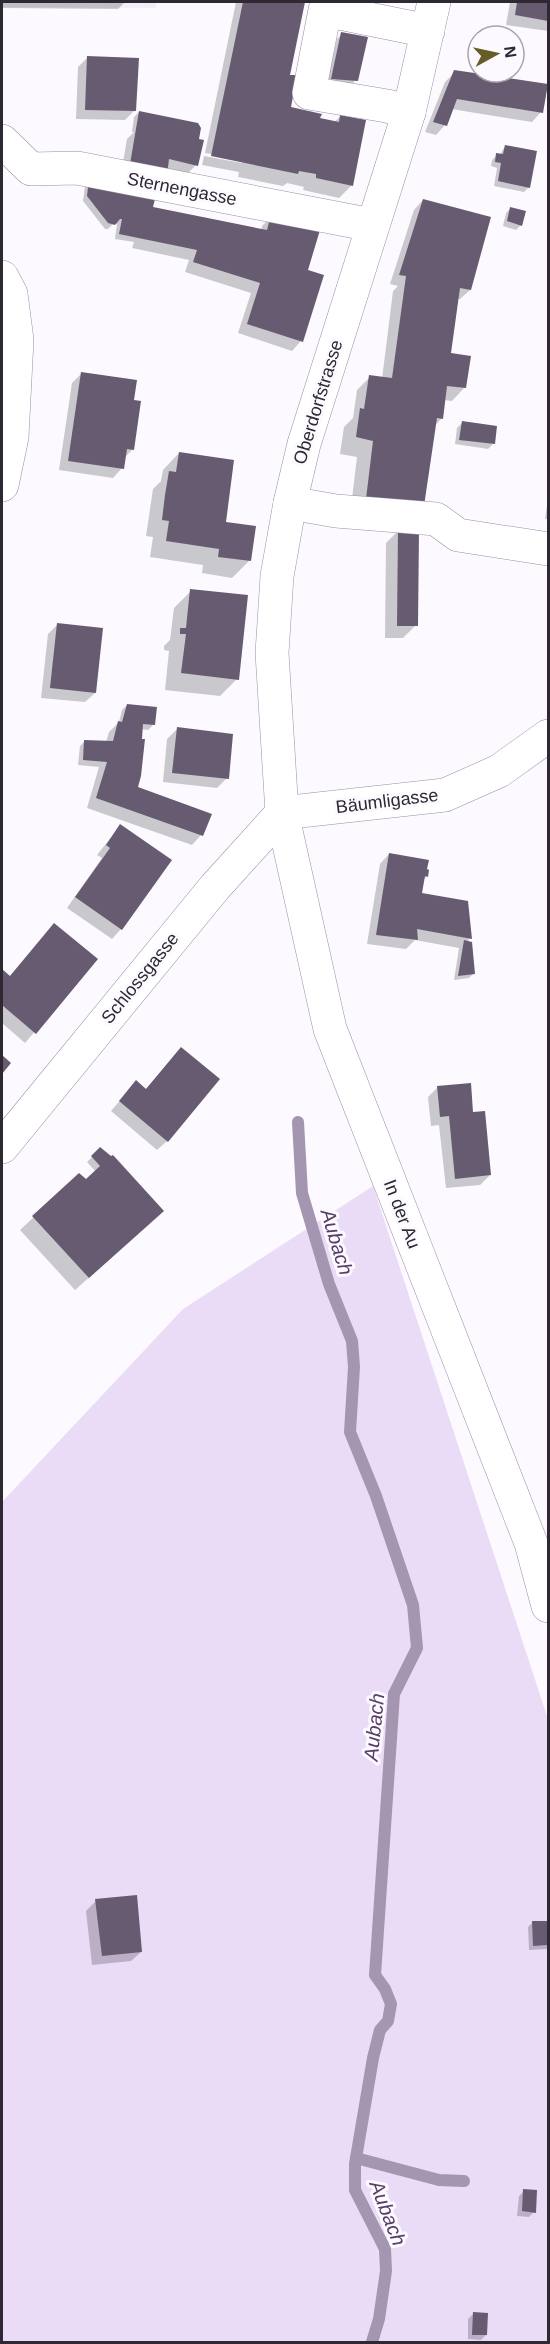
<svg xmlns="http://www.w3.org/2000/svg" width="550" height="2344" font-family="Arial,sans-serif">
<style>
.built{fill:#f4edfa}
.green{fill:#eadbf7}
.shadow{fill:#0003}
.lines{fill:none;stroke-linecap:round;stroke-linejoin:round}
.stream{stroke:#a495b0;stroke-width:12}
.building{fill:#675b71}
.minor-casing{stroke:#9a8ea5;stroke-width:34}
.minor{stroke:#fff;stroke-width:33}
.labels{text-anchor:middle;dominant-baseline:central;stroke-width:6;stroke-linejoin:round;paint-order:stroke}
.street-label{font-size:18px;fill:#2d2831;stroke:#fcfaff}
.water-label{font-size:20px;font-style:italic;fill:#553e67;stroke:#fcfaff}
</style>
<rect width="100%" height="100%" fill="#fcfaff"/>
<path class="built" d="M2,2h154v6l-154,-1z"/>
<path class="green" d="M373,1186l175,533v623h-546v-840l181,-193z"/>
<g class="shadow">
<path d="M2,2h123l-7,7 -116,-1z"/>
<path d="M236,2h68l-15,74v33l30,10 15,3 7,-6 11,69 -13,13 -36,-8 1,-3 -17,-4 -4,3 -45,-9 1,-5 -37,-7 2,-9 38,7v-3l-37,-7z"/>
<path d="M510,2h38v29l-42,-6z"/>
<path d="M342,34l14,46 -5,5 -24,-2 10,-44z"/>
<path d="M88,57l47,53 -10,10 -49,-1 2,-52z"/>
<path d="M455,72l86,40 -9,10 -81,-13 -6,16 -9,10 -11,-3 20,-50z"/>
<path d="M139,112l57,53 -10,10 -66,5 7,-41 7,-7h-2l2,-15z"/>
<path d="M505,146l24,41 -5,5 -30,-6 3,-18 -6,-2 1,-6 5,-5h3z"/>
<path d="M90,181l59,32 112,18 1,-5 10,-10 34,55 -5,70 -9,10 -54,-18 13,-40 -66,-21 4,-12 -57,-12 2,-6 -19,-3 2,-15 -3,-1 -6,6h-3l-22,-28 2,-15z"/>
<path d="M423,200l47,90 -10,9h-3l-7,55 15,33 -13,14 -8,-1 -2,18 -92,97 7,-58 -17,-3 4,-27 9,-9 4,-28 13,-13 12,2 11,-88 5,-5 -8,-2 24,-74z"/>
<path d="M511,208l10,17 -5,5 -13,-4 3,-13z"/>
<path d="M82,373l50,28 1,48 -9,9 -2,10 -9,10 -54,-8 13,-87z"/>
<path d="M462,423l31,21 -5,5 -33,-5 2,-16z"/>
<path d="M179,453l70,108 -17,17 -30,-5 1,-8 -53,-8 3,-20 -7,-1 7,-47 8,-8 2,-11z"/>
<path d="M548,499v20h-3z"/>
<path d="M399,530l17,95 -13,13h-18l1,-95z"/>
<path d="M191,591l46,88 -17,17 -55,-6 4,-39 -5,-1v-4l6,-6 4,-32z"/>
<path d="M58,624l37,69 -10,9 -44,-4 7,-64z"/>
<path d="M127,705l26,20 -5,5 -7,-1 -5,59 65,47 -9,10 -105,-37 12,-41 -21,-2 2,-19 5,-5 21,1 3,-10 10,-10 3,-12z"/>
<path d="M177,729l50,49 -10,10 -54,-6 4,-43z"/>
<path d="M120,826l1,103 -9,10 -45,-31 35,-50 -5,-3z"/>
<path d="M389,854l38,22 -4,4 -2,15 49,43 -3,4 7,31 -5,5 -15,2 5,-32 -44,-8 -9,9 -39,-5 13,-80z"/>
<path d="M54,925l42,35 -71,83 -23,-20v-52l7,6z"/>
<path d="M181,1049l-14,92 -10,9 -46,-39 25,-29 9,8z"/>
<path d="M438,1087l52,88 -10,10 -34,3 -7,-63 -8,1 -3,-29z"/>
<path d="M100,1149l49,75 -74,66 -55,-60 59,-55 7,6 10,-9 -9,-10z"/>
<path d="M96,1901l45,51 -10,9 -39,4 -6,-54z"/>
<path d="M533,1922h15v27l-19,1 -1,-23z"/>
<path d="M524,2191l10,21 -5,5 -12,-1 2,-20z"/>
<path d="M473,2314l13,21 -5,5 -13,-1v-20z"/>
</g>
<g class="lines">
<g class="stream">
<path d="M298,1122l4,71 27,91 23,57 2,26 -4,65 26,64 37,109 4,43 -23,46 -19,281 10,14 6,15 -3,17 -8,9 -7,28 -18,106v26l30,59 1,22 -7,48 -7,23"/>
<path d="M356,2158l83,22 25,1"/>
</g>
</g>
<g class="building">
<path d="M243,2h62l-15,73h7l-6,32 31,7 -2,4 19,4 1,-7 26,5 -13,66 -37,-8v-4l-17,-3 -1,3 -87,-18z"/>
<path d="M517,2h31v19l-33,-6z"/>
<path d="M341,32l27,5 -10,44 -27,-2z"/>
<path d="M87,56l52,2 -3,53 -51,-1z"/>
<path d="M454,70l94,14 -5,29 -86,-14 -10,27 -14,-4z"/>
<path d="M139,111l59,12 3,5 -2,11 5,1 -6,26 -29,-7 -2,16 -38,-5z"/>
<path d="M505,145l32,6 -7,37 -32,-7 3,-18 -6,-1 1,-9 7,1z"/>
<path d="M89,179l66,20 -2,8 114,23 4,-15 49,15 -12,40 16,5 -21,67 -56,-18 13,-41 -67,-21 4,-12 -78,-16 3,-15h-2l-5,6 -7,-2 -21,-27z"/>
<path d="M423,199l68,18 -20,73 -11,-2 -9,65 20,3 -5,32 -19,-2 -4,33 -6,-1 -13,88 -58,-7 7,-58 -17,-4 4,-29 4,1 5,-34 23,3 14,-102 -7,-1z"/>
<path d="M510,207l16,4 -4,15 -15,-5z"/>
<path d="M81,372l56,8 -3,20 7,1 -7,49 -7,-1 -3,20 -56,-8z"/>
<path d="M462,421l35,5 -2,18 -36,-4z"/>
<path d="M179,452l55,8 -8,62 30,4 -5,35 -33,-4 1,-8 -53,-8 3,-20 -7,-1 3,-25 4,-24 7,1z"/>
<path d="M398,529h21l-1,97h-21z"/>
<path d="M190,589l58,6 -9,85 -58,-7 5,-39h-6v-6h6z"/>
<path d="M57,623l46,5 -7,65 -46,-5z"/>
<path d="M127,704l30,3 -2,18 -12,-1 -1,15h3l-4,37 -3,11 74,27 -9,22 -107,-38 11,-36 -24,-2 1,-20 29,1 5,-20 4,1z"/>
<path d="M177,727l56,7 -4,45 -57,-6z"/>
<path d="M120,824l52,36 -50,70 -47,-33 35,-49 -4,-3z"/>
<path d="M389,853l40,7 -2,9 2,1 -1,7 -3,-1 -3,17 46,8 4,38 -55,-10 1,11 -42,-5z"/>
<path d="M54,923l44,36 -62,75 -34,-29v-36l8,7z"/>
<path d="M464,940l8,2 3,32 -17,2z"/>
<path d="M181,1047l39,32 -52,63 -49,-41 17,-21 10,9z"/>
<path d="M2,1055l9,8 -9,11z"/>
<path d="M471,1083l2,29 12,-1 6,64 -36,4 -6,-63 -9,1 -3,-31z"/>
<path d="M100,1147l11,9 2,-1 51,56 -75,67 -57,-62 47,-43 7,6 14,-13 -9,-10z"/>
<path d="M137,1895l5,57 -40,4 -7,-57z"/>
<path d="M532,1921h16v24l-15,1z"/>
<path d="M523,2189l14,1 -1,23 -14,-2z"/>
<path d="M473,2312l15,1 -1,22h-15z"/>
</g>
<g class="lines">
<g class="minor-casing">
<g id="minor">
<path d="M434,2l-25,110 -105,332 -14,59 -13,73 -5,77 10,160 48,216 201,514 17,63"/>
<path d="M409,112l-22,-6 -78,-13 16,-83 103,21"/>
<path d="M2,141l29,28 46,-1 295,57"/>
<path d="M2,277l9,17 6,46 -5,97 -10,48"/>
<path d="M290,503l46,8 100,8 22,16 90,14"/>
<path d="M282,813l163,-18 54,-24 49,-35"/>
<path d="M2,1147l213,-260 67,-74"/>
</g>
</g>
<use href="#minor" class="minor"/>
</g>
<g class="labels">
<g class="street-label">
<text transform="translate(182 189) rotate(11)">Sternengasse</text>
<text transform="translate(318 402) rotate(-73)">Oberdorfstrasse</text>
<text transform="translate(387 801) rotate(-7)">Bäumligasse</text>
<text transform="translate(140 978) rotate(-51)">Schlossgasse</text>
<text transform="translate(402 1214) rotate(69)">In der Au</text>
</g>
<g class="water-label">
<text transform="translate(337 1242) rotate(73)">Aubach</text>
<text transform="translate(374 1727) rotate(-84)">Aubach</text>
<text transform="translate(388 2213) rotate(69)">Aubach</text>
</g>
</g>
<rect width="550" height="2344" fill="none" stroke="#2d2831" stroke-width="6"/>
<g transform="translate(496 54) rotate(82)"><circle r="28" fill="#fcfaff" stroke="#a9a6ad" stroke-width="1.5"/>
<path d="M0-4.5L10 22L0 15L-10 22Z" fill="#655c28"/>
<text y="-9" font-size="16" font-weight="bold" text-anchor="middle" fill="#2d2831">N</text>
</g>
</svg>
